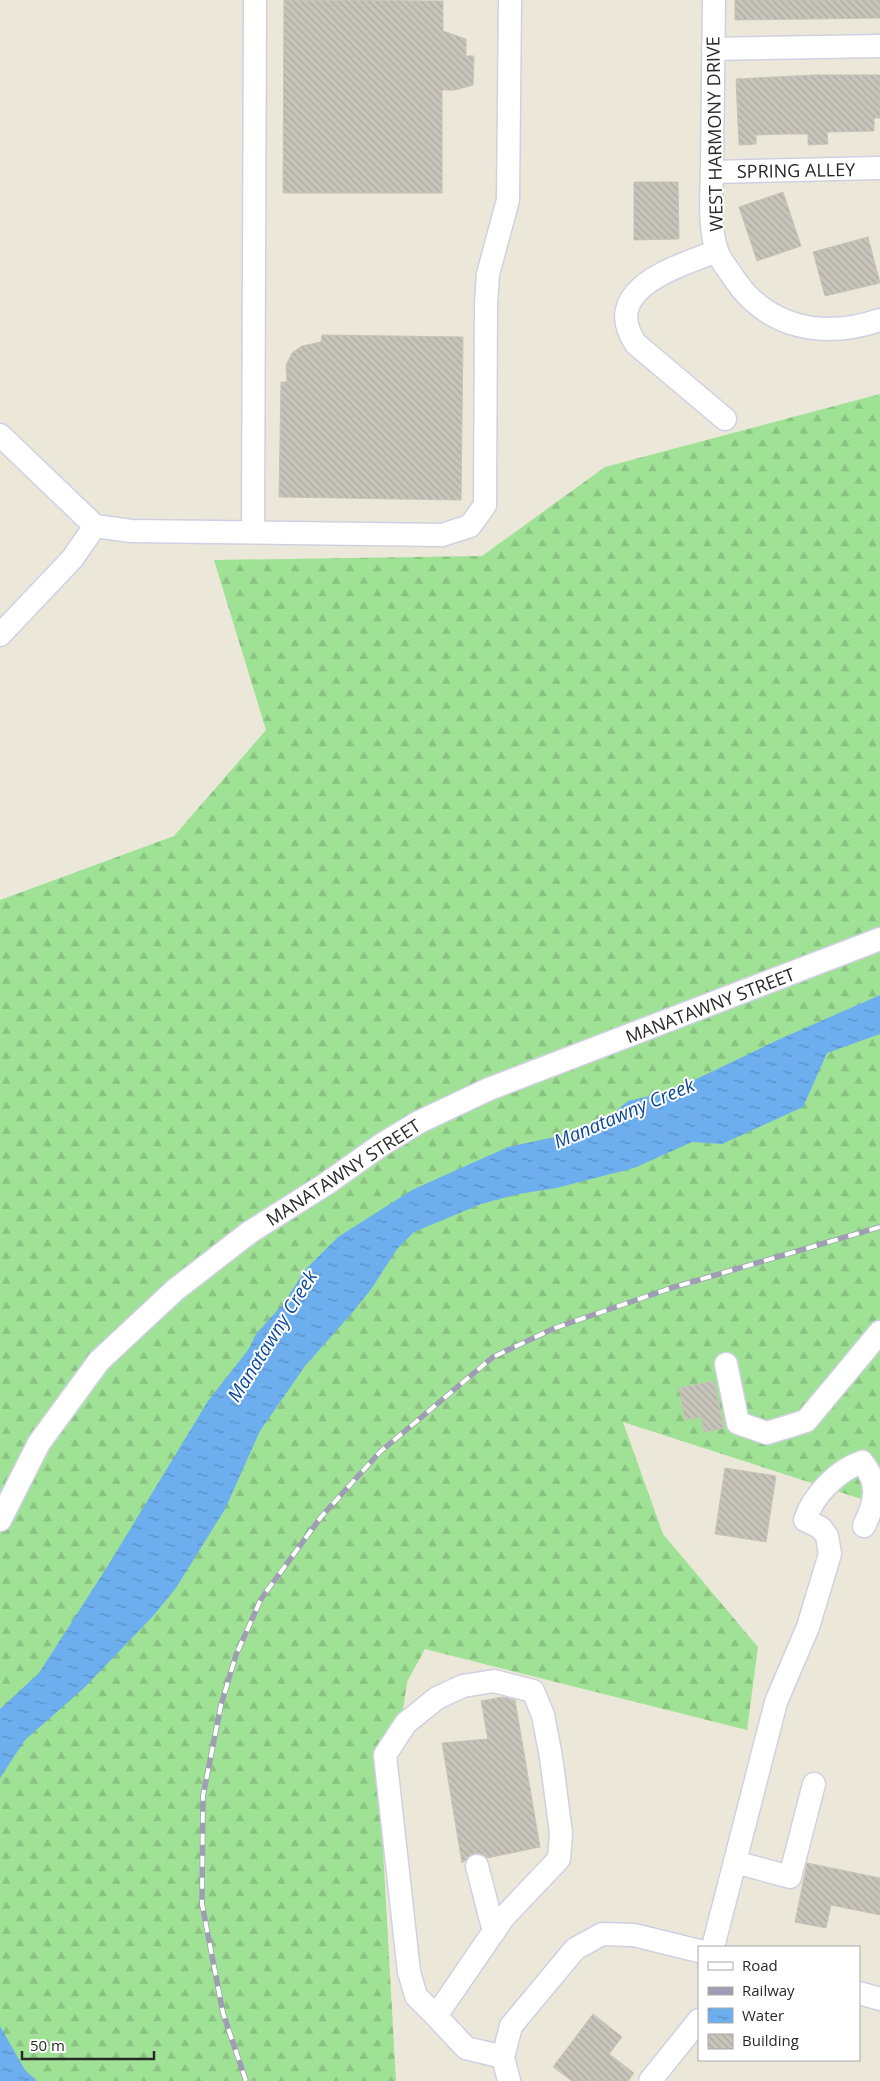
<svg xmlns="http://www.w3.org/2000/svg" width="880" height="2081" font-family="'Open Sans',sans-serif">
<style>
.forest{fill:url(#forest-firs)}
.water{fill:url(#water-ripples)}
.building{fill:url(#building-back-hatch);stroke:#c6c4b4}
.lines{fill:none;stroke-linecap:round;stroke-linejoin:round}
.minor-casing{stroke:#d0d0e2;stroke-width:25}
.minor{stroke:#fff;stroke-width:22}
.rail-casing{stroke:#9f9db3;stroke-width:5.5}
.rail{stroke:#fff;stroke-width:4;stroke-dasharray:11;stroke-linecap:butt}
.labels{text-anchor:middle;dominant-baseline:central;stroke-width:4;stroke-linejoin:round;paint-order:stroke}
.street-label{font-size:18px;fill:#292929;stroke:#fff}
.water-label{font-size:19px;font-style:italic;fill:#0d4999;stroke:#fff}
</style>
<defs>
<pattern id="forest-firs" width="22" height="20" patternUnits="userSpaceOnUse" patternTransform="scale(1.25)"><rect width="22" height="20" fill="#9fe296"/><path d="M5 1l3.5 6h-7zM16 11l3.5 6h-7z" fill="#89c281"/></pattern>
<pattern id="water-ripples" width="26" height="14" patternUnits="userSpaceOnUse" patternTransform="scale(1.25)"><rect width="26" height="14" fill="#6caeee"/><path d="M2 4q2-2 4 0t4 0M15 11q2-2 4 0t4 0" fill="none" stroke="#598ec1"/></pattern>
<pattern id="building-back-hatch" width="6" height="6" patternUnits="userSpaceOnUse" patternTransform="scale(1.25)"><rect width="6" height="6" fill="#c7c4ba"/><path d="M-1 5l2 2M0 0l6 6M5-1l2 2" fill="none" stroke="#aba8a0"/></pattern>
</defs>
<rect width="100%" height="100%" fill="#ebe8da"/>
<path class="forest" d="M880,394v1111l-257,-83 40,112 95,113 -11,83 -322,-81 -18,33 -24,167 13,232h-396v-1181l174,-64 92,-106 -52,-170 268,-4 123,-89z"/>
<g class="water">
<path d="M880,995v39l-53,19 -24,54 -81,37 -30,-2 -58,26 -78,20 -37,6 -38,10 -67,28 -17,17 -25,39 -20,25 -47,53 -45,65 -35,78 -49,79 -22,27 -70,73 -59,52 -25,38v-69l39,-36 70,-109 99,-163 40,-51 8,-16 27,-30 23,-35 32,-32 74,-47 96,-43 89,-19 31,-27 43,-10 109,-52z"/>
<path d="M0,2026l25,44 12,11h-37z"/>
</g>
<g class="building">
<path d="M284,0l159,1v30l23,8v17h8l-1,29 -18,5h-13v103h-159z"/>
<path d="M735,0h145v18l-145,2z"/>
<path d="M814,75h66v43h-6v13l-47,1 1,12 -20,1v-11h-21l-31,1v9l-17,1 -3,-66z"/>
<path d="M634,182h44l1,57 -45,1z"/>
<path d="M783,192l18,54 -44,15 -18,-54z"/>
<path d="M868,237l12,46 -55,13 -12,-44z"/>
<path d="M322,335l141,2 -2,163 -182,-3 2,-115h6l-1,-17 6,-12 10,-7 19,-4z"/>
<path d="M714,1381l10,47 -20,4 -3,-15 -16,3 -6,-32z"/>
<path d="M725,1468l51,8 -10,66 -51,-8z"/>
<path d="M503,1697l12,3 25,147 -53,11 -6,-4 -7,-1 -12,10 -20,-120 46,-4 -7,-38z"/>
<path d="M807,1863l73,15v37l-49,-10 -5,23 -31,-6z"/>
<path d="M593,2014l29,23 -13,17 25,19 -6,8h-56l-19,-14z"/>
</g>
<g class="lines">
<g class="minor-casing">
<g id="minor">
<path d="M714,0c-1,55 -1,109 -2,164 0,27 -4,61 5,87 3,9 11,18 16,26 34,52 91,62 147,43"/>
<path d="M713,49l167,-3"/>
<path d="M712,172l168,-4"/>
<path d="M717,251c-37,15 -119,37 -81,93l89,75"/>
<path d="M0,435l95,91 36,5 311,4 28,-9 15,-21 1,-201 2,-30 20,-74 2,-200"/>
<path d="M253,532l2,-532"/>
<path d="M0,635l72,-76 23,-33"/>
<path d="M726,1364l12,59 29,10 39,-12 74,-89"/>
<path d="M0,1520l39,-77 60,-82 76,-71 75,-58 76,-48 55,-39 38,-23 70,-33 391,-150"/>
<path d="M735,1862l55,15 24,-93"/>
<path d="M477,1866l17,66"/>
<path d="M713,1947l63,-245 32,-75 22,-73 -3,-18 -6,-8 -16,-8c8,-25 33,-50 57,-58 18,22 14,39 2,64"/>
<path d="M859,1993l21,6"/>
<path d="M436,2016l-20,-20 -7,-24 -24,-217 21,-32 31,-25 26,-12 31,-5 39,10 10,24 8,42 10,76 -2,26 -56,59 -67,98 30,32 37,9"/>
<path d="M509,2081l-6,-24 8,-31 64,-77 27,-15 32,1 65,16"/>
<path d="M650,2081l49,-61"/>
</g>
</g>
<use href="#minor" class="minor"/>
<g class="rail-casing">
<path id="rail" d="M246,2081l-23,-68 -21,-109 1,-108 18,-91 15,-50 25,-56 60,-82 59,-65 113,-95 62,-29 116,-40 209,-61"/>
</g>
<use href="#rail" class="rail"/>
</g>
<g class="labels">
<g class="street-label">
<text transform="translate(714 134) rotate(-91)">WEST HARMONY DRIVE</text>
<text transform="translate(796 170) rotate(-1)">SPRING ALLEY</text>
<text transform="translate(710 1005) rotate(-21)">MANATAWNY STREET</text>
<text transform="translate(343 1172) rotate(-33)">MANATAWNY STREET</text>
</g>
<g class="water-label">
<text transform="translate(624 1113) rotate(-23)">Manatawny Creek</text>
<text transform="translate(272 1336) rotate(-58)">Manatawny Creek</text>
</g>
</g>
<rect x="698" y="1946" width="162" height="115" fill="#ffffff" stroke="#a9a9a9"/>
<rect x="708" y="1962" width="25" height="8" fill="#ffffff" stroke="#a9a9a9"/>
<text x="742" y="1971" font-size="15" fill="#292929">Road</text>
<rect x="708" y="1987" width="25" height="8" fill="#9f9db3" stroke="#a9a9a9"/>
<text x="742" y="1996" font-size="15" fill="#292929">Railway</text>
<rect x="708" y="2008" width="25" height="15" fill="url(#water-ripples)" stroke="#a9a9a9"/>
<text x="742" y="2021" font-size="15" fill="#292929">Water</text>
<rect x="708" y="2034" width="25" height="15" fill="url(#building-back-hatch)" stroke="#a9a9a9"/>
<text x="742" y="2046" font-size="15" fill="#292929">Building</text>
<path d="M22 2051v8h132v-8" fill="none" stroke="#292929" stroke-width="2.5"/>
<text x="30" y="2051" font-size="15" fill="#292929" stroke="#ffffff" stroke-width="4" paint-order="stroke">50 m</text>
</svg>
